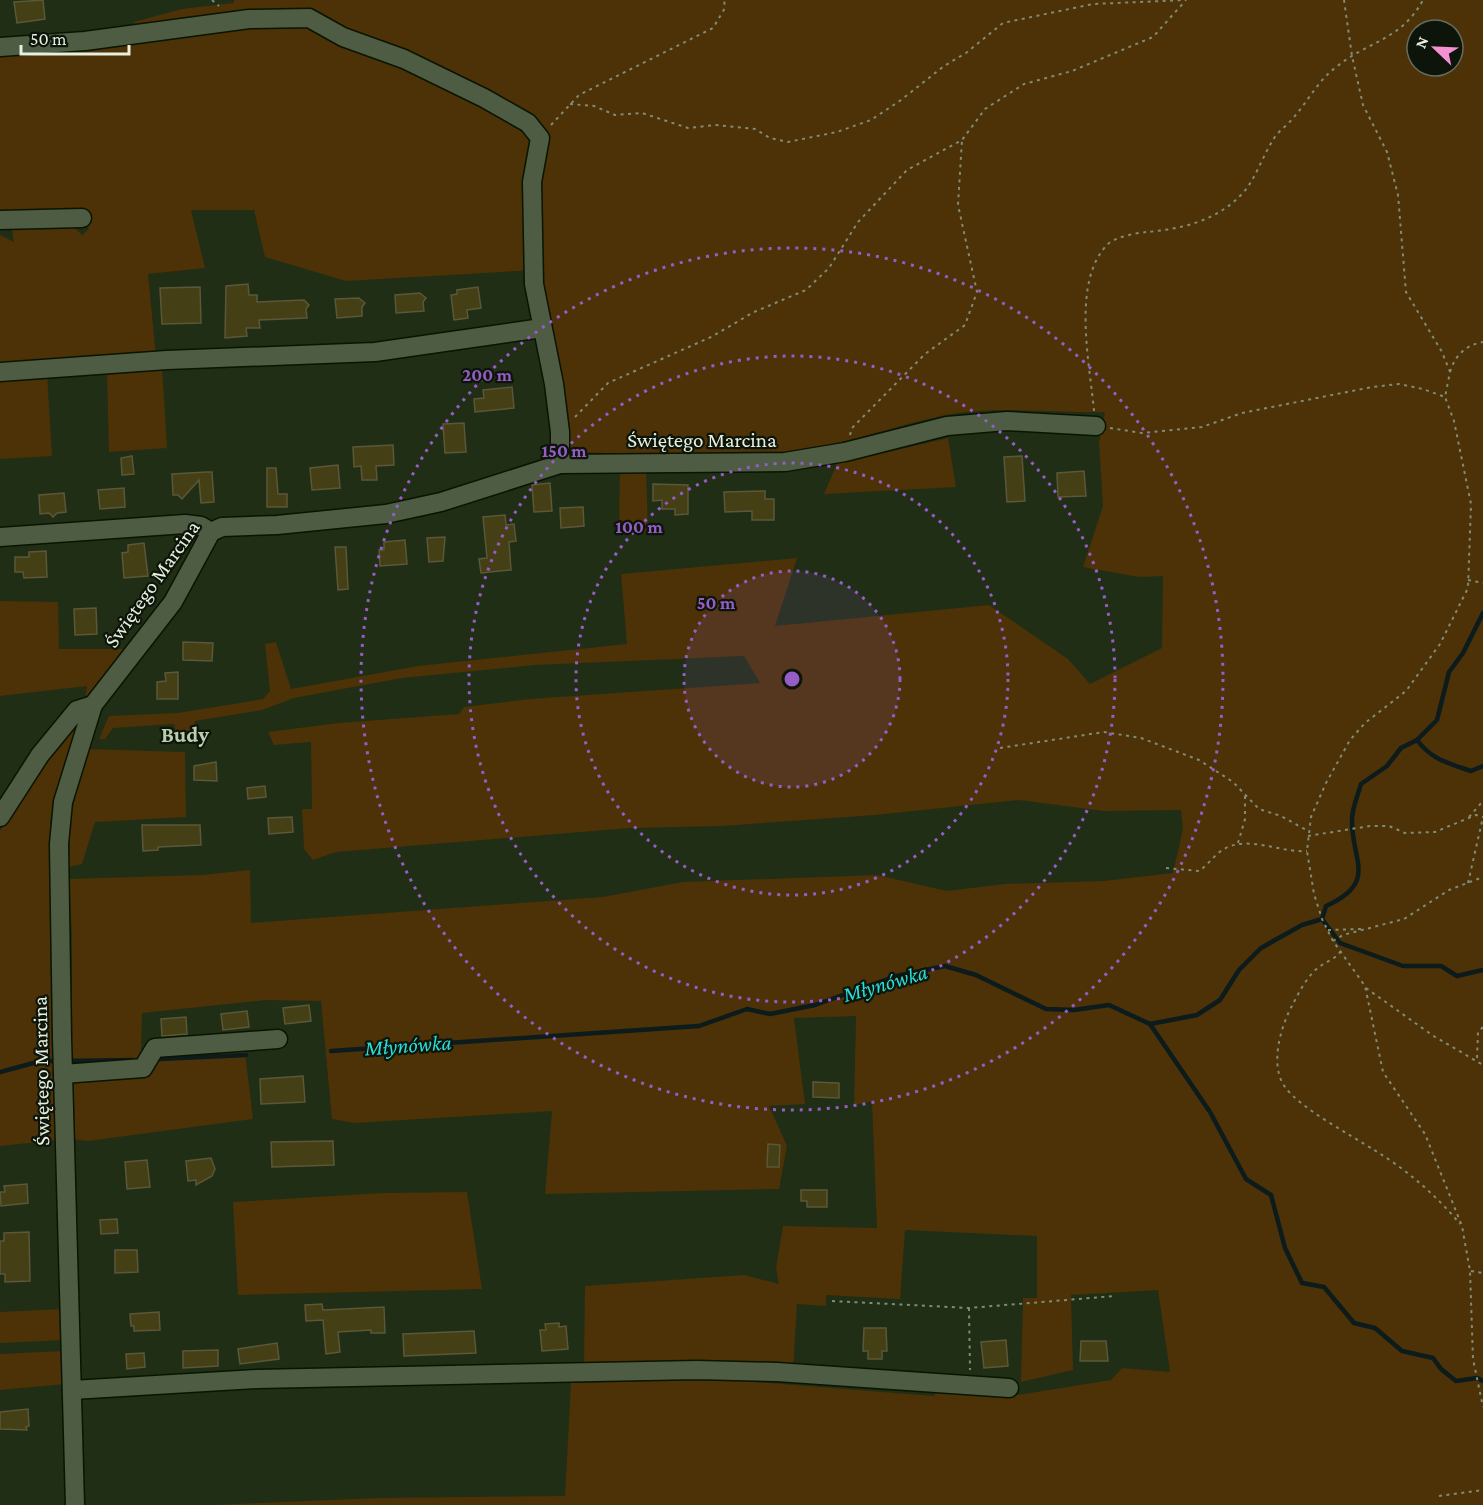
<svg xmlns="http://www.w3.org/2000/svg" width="1483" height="1505" font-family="'Crimson Pro',serif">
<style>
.green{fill:#4d3107;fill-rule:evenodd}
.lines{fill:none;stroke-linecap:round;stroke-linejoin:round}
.stream{stroke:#0c1b1b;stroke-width:4.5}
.building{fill:#443f14;stroke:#5b5739;stroke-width:1.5}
.minor-casing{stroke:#091501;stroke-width:21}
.path{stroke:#808c77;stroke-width:2;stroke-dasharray:3 4.5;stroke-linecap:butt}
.minor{stroke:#4d5c42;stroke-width:18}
.ring{fill:none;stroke:#965dc7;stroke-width:3;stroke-dasharray:3 6}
.labels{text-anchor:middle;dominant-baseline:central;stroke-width:4.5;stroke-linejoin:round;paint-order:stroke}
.street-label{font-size:21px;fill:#e7f0e0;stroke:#0d1409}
.neighbourhood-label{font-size:22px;font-weight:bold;fill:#bacdae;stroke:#0d1409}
.water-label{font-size:22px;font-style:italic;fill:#29dddb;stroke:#0d1409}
.centre{fill:#965dc7;stroke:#0d1409;stroke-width:3}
.ring-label{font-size:18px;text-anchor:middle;font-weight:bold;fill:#965dc7;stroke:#0d1409;stroke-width:4.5;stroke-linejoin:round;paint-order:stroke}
</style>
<rect width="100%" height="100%" fill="#202e15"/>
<g class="green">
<path d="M234,0h1249v1505h-1272l168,-7 186,-2 6,-113 146,-4 217,17 3,-6 81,5 93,-15 11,-12 48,4 -12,-82 -87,5 2,75 -52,12 2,-84h14v-62l-132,-6 -5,69 -74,-4v11l-29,-2 -4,68 -209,-8 1,-78 159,-11 35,9 -3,-16 7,-42 94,2 -5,-127 -18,4 2,-89 -62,2 11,86 -36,2 18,40 -8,43 -234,5 7,-83 -198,12 -22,-4 -11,-118 -55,-1 -124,13 -1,38 -4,13 -65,2v-130l-3,-57 133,-4 48,-5 1,53 352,-26 80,-15 194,-7 70,16 58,-7 98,-3 70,-8 10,-44 -2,-19 -77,1 -85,-11 -144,15 -153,11 -92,2 -294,24 -23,8 -9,-11 -2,-40h10l-1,-67 -37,3 -6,-13 70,-9 121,-9 5,-7 66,-8 230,-16 -16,-27 -209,9 -133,13 -108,20 -32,12 -67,11 -2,16 -16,1 -3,-14 -61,4 -8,11h-6l10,-23 69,-3 85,-14 7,-8 -5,-47 11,-2 15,47 127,-23 209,-22 -6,-70 176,-16 -22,68 214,-21 79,54 22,25 72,-36 1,-72 -24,1 -56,-10 20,-61 -4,-63 6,-31c-53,1 -111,-7 -164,4 -54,12 -105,31 -160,38 -65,7 -144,-1 -210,-2l-14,-101 -22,-81 -189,11 -81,-24 -11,-47h-63l14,58 -57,6 8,83 -156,7v-129l14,7 -2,-13 5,-5 55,1 10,10 7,-6 -7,-19h-82v-154l102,-8 34,-19 -2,-7 48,-13 52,-6zM1417,30h36v36h-36z"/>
<path d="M162,367l5,81 -58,4 -2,-82z"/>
<path d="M47,374l5,82 -52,3v-83z"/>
<path d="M948,438l8,49 -132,7 13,-30z"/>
<path d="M620,469h26l2,64 -29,-1z"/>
<path d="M0,601l58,1 1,47h66l-40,51 2,-14 -87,10z"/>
<path d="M75,719l6,2 -18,51 -13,49v131l8,188 -58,6v-315z"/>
<path d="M86,749l99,3 1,65 -91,5 -13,42 -13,3 1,-46z"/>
<path d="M244,1045l9,74 -165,22 -16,-2 -4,-60 79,-7 11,-22z"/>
<path d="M467,1192l15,97 -244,6 -5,-93 151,-9z"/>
<path d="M63,1309l1,31 -64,3v-31z"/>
<path d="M64,1351l1,33 -65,6v-36z"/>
</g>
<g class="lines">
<g class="stream">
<path d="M1417,740l20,-20 12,-48 14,-19 20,-40"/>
<path d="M1322,919l4,-13c53,-24 25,-46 26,-86 0,-12 6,-25 9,-36l26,-18 14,-18 16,-8c15,20 31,23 54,31l12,-5"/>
<path d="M1150,1024l60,88 36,67 25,16 14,53 17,35 22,4 30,36 21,5 27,23 31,7 8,11 15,12 21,-3 6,3"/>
<path d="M331,1051l368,-25 48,-17 23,5 45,-9 81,-29 49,-10 31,9 70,34 28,1 35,-5 41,19 47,-9 23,-15 19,-30 22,-22 41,-23 20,-6 18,24 63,23h38l16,10 26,-6"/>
<path d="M159,1059l87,-4"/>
<path d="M66,1061l67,-1"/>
<path d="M0,1072l41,-11h17"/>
</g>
</g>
<g class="building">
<path d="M43,0l2,19 -28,4 -3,-21z"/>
<path d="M248,284l1,11h8v7l47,-2 5,5 -3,4 1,9 -48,2 1,8h-14l1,8 -22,2 1,-52z"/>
<path d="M200,287l1,36 -39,1 -2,-36z"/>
<path d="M478,287l3,21 -14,2 1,8 -14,2 -3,-25 6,-1v-4z"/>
<path d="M420,293l6,5 -3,4 1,9 -28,2 -1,-18z"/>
<path d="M359,298l6,5 -3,4v9l-25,2 -2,-19z"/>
<path d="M512,387l2,21 -39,4 -1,-13 10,-1 -1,-8z"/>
<path d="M464,423l2,29 -21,1 -2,-29z"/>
<path d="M393,445l1,20 -18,1 1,14h-15l-1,-14 -7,1 -1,-20z"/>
<path d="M132,456l2,18 -12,1 -1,-17z"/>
<path d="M1022,456l3,45 -18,1 -3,-45z"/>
<path d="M338,465l2,23 -28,2 -2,-22z"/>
<path d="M267,468h9l2,26h9v13h-20z"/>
<path d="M1084,471l2,25 -28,1 -1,-24z"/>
<path d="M207,472h5l2,30 -13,1 -2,-23 -17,19 -4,-4h-5l-1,-21z"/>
<path d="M550,483l2,28 -18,1 -2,-27z"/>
<path d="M653,484l35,1v29l-13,1v-6h-13v-9l-9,1z"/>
<path d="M124,488l1,19 -25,2 -2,-19z"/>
<path d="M765,491v8h9v21h-22v-9l-27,1 -1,-20z"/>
<path d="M64,493l2,19 -9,1 -4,4 -4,-4 -9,1 -1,-19z"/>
<path d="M583,507l1,19 -23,2 -1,-20z"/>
<path d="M505,515l1,10 8,-1 2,17 -7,1 2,28 -30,3 -2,-14 8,-1 -4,-41z"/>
<path d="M445,537l-2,24 -14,1 -2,-24z"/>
<path d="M405,540l2,24 -27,2 -1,-16h5v-8z"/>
<path d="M144,543l4,33 -24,2 -2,-25 6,-1v-7z"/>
<path d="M335,547h11l2,42 -10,1z"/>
<path d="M46,551l1,26 -23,1 -1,-6h-8v-15h14v-5z"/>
<path d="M96,608l1,26 -22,1 -1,-26z"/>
<path d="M183,642l30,1 -1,18 -29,-1z"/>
<path d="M178,672v27h-21v-17l9,-1 -1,-8z"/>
<path d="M216,762l1,19 -23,-1v-14z"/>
<path d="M265,786l1,11 -18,2 -1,-11z"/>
<path d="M292,817l1,15 -24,2 -1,-16z"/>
<path d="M142,825h58l1,20 -43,2v3l-15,1z"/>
<path d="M309,1005l2,16 -26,3 -2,-16z"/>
<path d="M247,1011l2,16 -26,3 -2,-16z"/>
<path d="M186,1017l1,17 -25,2 -1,-17z"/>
<path d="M303,1076l2,26 -44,2 -1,-25z"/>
<path d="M813,1082l26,1v15l-26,-1z"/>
<path d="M333,1141l1,24 -62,2 -1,-25z"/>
<path d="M768,1144l12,1 -1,22h-12z"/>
<path d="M211,1158l4,11 -3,7 -16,9v-5l-8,1 -2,-20z"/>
<path d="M147,1160l3,27 -23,2 -2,-27z"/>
<path d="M27,1184l1,19 -27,3 -1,-14h5l-1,-6z"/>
<path d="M801,1190h26v17h-20v-6h-6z"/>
<path d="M117,1219l1,14 -17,1 -1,-14z"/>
<path d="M29,1232l1,49 -25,1v-8h-5v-33h4v-8z"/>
<path d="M115,1250h22l1,22 -23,1z"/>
<path d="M322,1304l1,6 61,-3 1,26h-14v-3l-33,2 2,20 -14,2 -3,-34 -17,1 -1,-16z"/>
<path d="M159,1312l1,18 -26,1v-5h-3l-1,-12z"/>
<path d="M559,1323v4l7,-1 2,23 -26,2 -2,-21h6l-1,-6z"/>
<path d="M864,1328h22l1,23h-5v8h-14v-8h-5z"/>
<path d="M474,1331l2,22 -72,3 -1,-22z"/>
<path d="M1006,1340l2,26 -24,2 -3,-26z"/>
<path d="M1081,1341h25l2,20h-28z"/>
<path d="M277,1343l2,16 -39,5 -2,-15z"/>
<path d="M218,1350v16l-35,2v-17z"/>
<path d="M144,1353l1,14 -18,2 -1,-15z"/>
<path d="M28,1409l1,17 -3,1 1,3 -27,-1v-17z"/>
</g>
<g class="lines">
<g class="minor-casing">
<g id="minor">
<path d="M0,47l85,-6 164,-22 60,-1 34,19 61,22 80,39 44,25 12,15 -8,44 2,102 20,100 6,48v32"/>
<path d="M0,220l82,-2"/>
<path d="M0,372l167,-12 208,-8 167,-24"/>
<path d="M0,537l185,-13 16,2 10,6"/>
<path d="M0,817l40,-62 37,-45 16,-5"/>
<path d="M63,1074l80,-6 12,-20 123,-9"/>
<path d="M72,1390l185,-11 440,-9 80,2 232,16"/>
<path d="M75,1505l-13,-467 -3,-194 4,-42 30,-97 80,-103 38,-70 11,-5 55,-2 109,-11 55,-12 119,-38 225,-2 60,-10 102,-26 60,-5 89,5"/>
</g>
</g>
<g class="path">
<path d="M212,0l7,6"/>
<path d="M1344,0l8,56 11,49 24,47 11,43 8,97 36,60 8,20 -5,25 9,24 17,83 -3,84 -28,56 -34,47 -41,32 -15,17 -24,43 -15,34 -4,34 7,43 8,25 11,22 32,45 18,86 42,62 37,92 8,45 3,88 10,48"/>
<path d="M570,104l24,2 21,9 27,-2 46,15 28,-3 39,4 15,9 18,4 49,-10 34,-12 30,-20 43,-34 22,-13 37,-30 90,-19 93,-4"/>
<path d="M551,125l28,-30 134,-67 12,-20 -1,-8"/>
<path d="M1450,372c5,-17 16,-27 33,-30"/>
<path d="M1094,411c-4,-46 -23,-131 14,-167 7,-7 28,-11 39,-12 34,-3 69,-11 94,-37 14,-14 21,-38 32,-55 5,-9 15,-15 21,-23 14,-16 24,-36 41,-49 32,-27 66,-27 88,-68"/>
<path d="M575,417l33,-34 103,-46 43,-25 52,-22 23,-22 29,-46 49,-52 55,-30 23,-31 39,-25 48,-13 81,-34 33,-37"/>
<path d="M1110,428l32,5 60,-6 40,-14 130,-26 27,-3 24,5 22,8"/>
<path d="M850,435l2,-7 73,-74 40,-29 12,-33 -19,-87 4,-65"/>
<path d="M1468,580l15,3"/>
<path d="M1000,748l104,-16 37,6 58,22 34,22 26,27 22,7 27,15"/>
<path d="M1469,817l14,-16"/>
<path d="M1308,836l62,-10h19l16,7 30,-1 41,-17 7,2"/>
<path d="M1238,843l7,-24v-23"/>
<path d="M1166,868l33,3c9,-6 16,-17 25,-22 25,-14 56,4 83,2"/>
<path d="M1468,883l15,-66"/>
<path d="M1328,930l34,-1"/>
<path d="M1333,941l10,-6 61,-16 45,-29 34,-13"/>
<path d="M1341,951c-7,9 -14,10 -22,16 -11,8 -20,25 -26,37 -12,21 -24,61 -8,83 16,22 66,48 89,63 32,19 63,46 86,74"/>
<path d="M1366,988l66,47 51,30"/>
<path d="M1477,1058l1,-26 5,-5"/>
<path d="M1471,1271l12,2"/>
<path d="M832,1301l137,7 146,-12"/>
<path d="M969,1308l1,62"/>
<path d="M1439,1496l44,-6"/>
</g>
<use href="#minor" class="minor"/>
</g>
<circle cx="792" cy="679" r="108" fill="#965dc7" fill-opacity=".12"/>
<g class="ring">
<circle cx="792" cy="679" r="108"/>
<circle cx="792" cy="679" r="216"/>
<circle cx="792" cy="679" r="323"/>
<circle cx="792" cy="679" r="431"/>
</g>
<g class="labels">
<g class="street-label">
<text x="702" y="440">Świętego Marcina</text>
<text transform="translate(152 584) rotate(-55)">Świętego Marcina</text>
<text transform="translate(41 1071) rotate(-91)">Świętego Marcina</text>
</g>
<g class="neighbourhood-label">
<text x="185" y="734">Budy</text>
</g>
<g class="water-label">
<text transform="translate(885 983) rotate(-16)">Młynówka</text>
<text transform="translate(408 1045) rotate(-4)">Młynówka</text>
</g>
</g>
<circle cx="792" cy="679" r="9" class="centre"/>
<g class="ring-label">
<text x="487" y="381">200 m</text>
<text x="564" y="457">150 m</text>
<text x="639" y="533">100 m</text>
<text x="716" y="609">50 m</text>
</g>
<g transform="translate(1435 48) rotate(293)"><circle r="28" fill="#0d1409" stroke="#646c5f" stroke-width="1.5"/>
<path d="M0-4.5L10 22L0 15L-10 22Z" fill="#f491d3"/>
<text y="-9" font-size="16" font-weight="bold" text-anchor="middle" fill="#e7f0e0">N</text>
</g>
<path d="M21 45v9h108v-9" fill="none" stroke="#e7f0e0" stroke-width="3"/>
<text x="30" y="45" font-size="18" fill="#e7f0e0" stroke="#0d1409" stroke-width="4.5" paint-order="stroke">50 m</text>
</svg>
